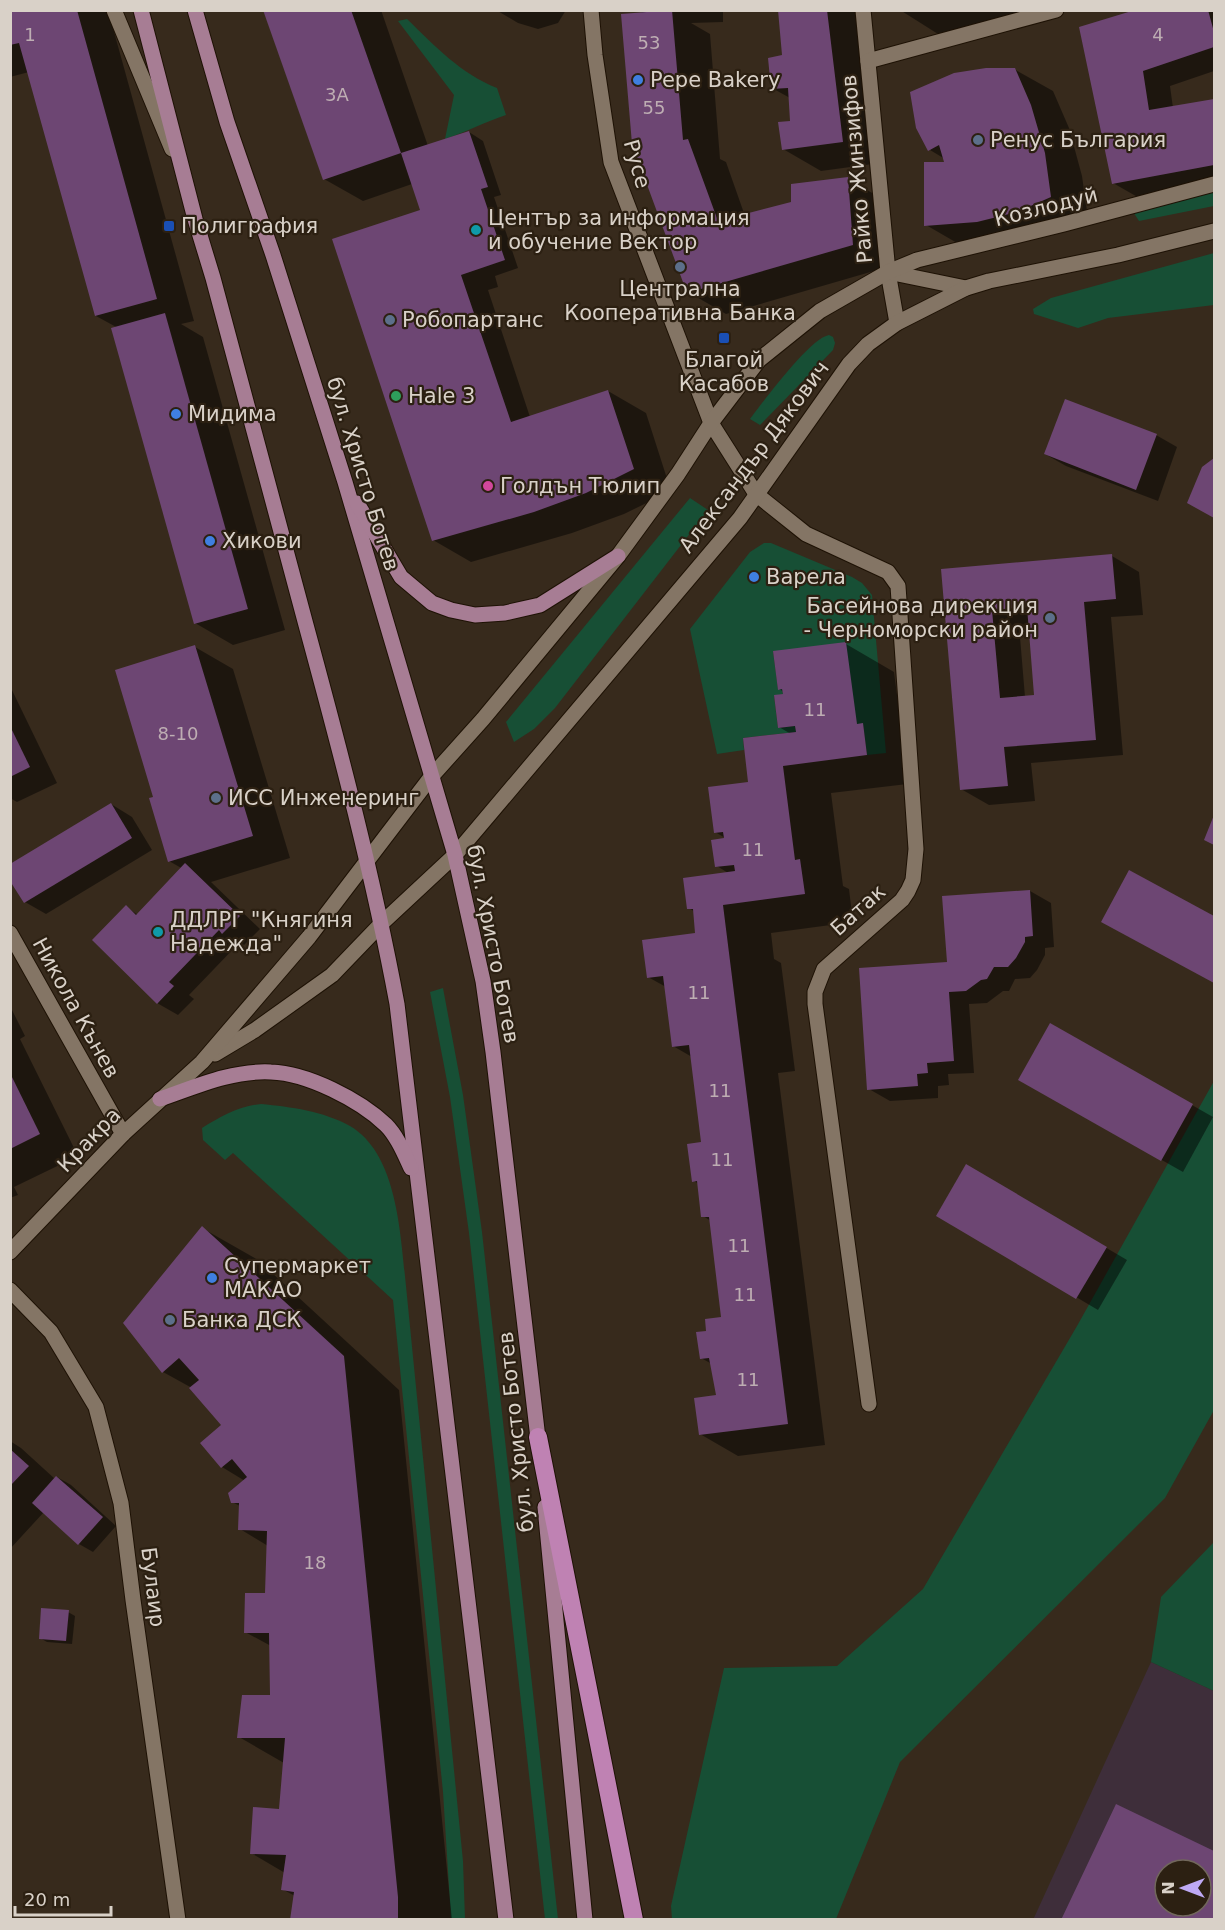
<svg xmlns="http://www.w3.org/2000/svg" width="1225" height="1930" font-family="'DejaVu Sans',sans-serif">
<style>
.commercial{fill:#3e2e3a;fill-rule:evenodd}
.green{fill:#174f35}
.shadow{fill:#0007;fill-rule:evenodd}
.building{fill:#6d4673;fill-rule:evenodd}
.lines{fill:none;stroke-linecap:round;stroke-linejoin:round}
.minor-casing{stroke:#1e1205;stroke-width:17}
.major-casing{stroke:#1e1205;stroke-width:17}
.highway-casing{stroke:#1e1205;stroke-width:20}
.minor{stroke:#847565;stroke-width:15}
.major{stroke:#a77d94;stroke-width:15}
.highway{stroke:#bf82b3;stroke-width:18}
.shop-dot{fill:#3f7fe0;stroke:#2c2012;stroke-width:2}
.service-dot{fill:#5c6f8a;stroke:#2c2012;stroke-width:2}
.transit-dot{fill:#1a4fb4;stroke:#2c2012;stroke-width:2}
.culture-dot{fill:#0f9aa8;stroke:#2c2012;stroke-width:2}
.leisure-dot{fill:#2e9e5b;stroke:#2c2012;stroke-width:2}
.hotel-dot{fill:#d1479c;stroke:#2c2012;stroke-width:2}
.labels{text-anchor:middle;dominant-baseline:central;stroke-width:4.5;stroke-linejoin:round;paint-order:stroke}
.number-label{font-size:18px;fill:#beaeb3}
.poi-label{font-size:21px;fill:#d9d1c8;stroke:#2c2012;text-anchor:start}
.street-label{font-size:21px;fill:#d9d1c8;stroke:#2c2012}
</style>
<rect width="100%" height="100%" fill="#372a1c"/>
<path class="commercial" d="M1151,1662l63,29v228l-181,1zM1165,1870h36v36h-36z"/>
<g class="green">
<path d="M407,19c28,27 54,55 90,69l9,27c-21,7 -40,17 -61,24l9,-44 -56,-74z"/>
<path d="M1214,184v22l-75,15 -9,-14z"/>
<path d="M1214,253v52l-106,13 -30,10 -44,-14 -1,-5 18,-11z"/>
<path d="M829,335l4,2 2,6 -2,7 -73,75 -10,-6c13,-17 60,-81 79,-84z"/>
<path d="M690,498l18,12 -153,198 -21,21 -20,13 -8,-20z"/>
<path d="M764,543h7l81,34 10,6 10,12 14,158 -19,2 -4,-31h-6l-84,-73 5,38h4l1,5 -9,2 4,32 17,-2 1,6 -53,6 1,12 -27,4 -27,-125 60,-77z"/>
<path d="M443,988l20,107 19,137 76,687h-13l-76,-686 -19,-136 -20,-105z"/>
<path d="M1214,1081v329l-49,88 -265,264 -64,157h-164l-1,-13 53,-238 113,-2 86,-77 154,-263z"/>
<path d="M261,1104c30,3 62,7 89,22 46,27 50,103 55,150l58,585 2,58h-14l-8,-127 -50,-492 -160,-147 -8,7 -22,-20 -1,-12c18,-11 37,-22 59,-24z"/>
<path d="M1214,1542v149l-63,-29 10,-65z"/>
</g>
<g class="shadow">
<path d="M10,10h98l86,311 -13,3 22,13 82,293 -52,15 -38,-22 -77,-295 -22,-12 -67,-244 -19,5z"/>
<path d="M265,10h116l47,136 41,-14 14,9 18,54 -7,2 24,71 -23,8 3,11 -10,3 42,127 78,-26 38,22 25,78 -47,23 -52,19 -101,29 -38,-22 -12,-329 -9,-27 -49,17 -39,-22z"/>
<path d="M496,10h70l-8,13 -20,6 -20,-6z"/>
<path d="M638,10h85v12l-32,1 19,11 10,125 6,3 19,54 47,-13 56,-24 38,22 5,65 -165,48 -38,-22 -44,-278z"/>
<path d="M779,10h84l17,153 -59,8 -38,-22 9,-27 -2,-24 -18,-10 11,-32z"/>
<path d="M900,10h129l-91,24z"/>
<path d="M1140,10h74v61l-44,15 3,22 41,-7v84l-73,14 -28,-16z"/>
<path d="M1014,69l39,22 16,37 13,48 6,42 -33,15 -39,11 -52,3 -38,-22 20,-61 -1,-5 -15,-9z"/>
<path d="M1156,435l21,12 -19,54 -92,-35 -21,-12z"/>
<path d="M1214,460v57l-26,-15 23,-41z"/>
<path d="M1112,556l27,16 4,43 -32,2 12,138 -92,8 4,38 -46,4 -28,-16 -19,-218zM1030,624l6,72 -11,1 -6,-72z"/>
<path d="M846,644l48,28 10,77 12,34 -85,10 12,93 6,3 4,33 -82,11 3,26 7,4 14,108 -17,2 47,372 -87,11 -38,-22 17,-38 -5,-32 -11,-6 7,-26 15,-13 -12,-98 -8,-5 -4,-32 -5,-3 8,-38 -10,-86 -19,-11 -7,-59 -18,-10 49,-43 -2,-22 -6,-4 39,-35 -11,-7 10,-27 -12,-7 76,-98 -12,-7 5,-31v-4l-5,-3z"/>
<path d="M195,647l38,22 57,189 -79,24 49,47 -16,16 -4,-3 -51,53 5,4 -16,16 -21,-12 -31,-96 12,8 45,-46 -14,-8 -14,-63z"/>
<path d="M10,686l47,97 -40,19 -7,-4z"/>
<path d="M111,804l21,13 20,33 -106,64 -21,-12 -15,-24z"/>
<path d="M1130,872l84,46v64l-90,-49z"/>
<path d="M1030,891l21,12 3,44 -9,1v7l-8,15 -7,8 -15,1 -6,12h-6l-16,12 -18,1 5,69 -26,1 1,11 -11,1v12l-48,3 -21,-12 79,-125z"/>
<path d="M10,1006l15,30 -5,3 58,117 -64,31 4,8 -8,3z"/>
<path d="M1051,1025l162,92 -30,55 -163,-92z"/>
<path d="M967,1166l160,94 -29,50 -160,-95z"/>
<path d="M202,1228l56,32 141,130 53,530h-161l4,-24 -13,-7 3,-16 -34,-20 29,-43 4,-47 -45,-26 32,-41v-50l-26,-14 22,-37 1,-49 -28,-17v-23l-8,-4 13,-21 -23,-14 2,-41 -32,-38 -29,-16z"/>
<path d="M10,1441l11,7 34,31 2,-2 14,8 45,41 -23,26 -14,-8 -35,-32 -34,37z"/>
<path d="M68,1612l7,4 -3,28 -25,-2 -7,-4z"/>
<path d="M1117,1806l97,47v67h-152zM1165,1870h36v36h-36z"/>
</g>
<g class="building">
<path d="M10,10h67l80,289 -62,17 -76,-273 -9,2z"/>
<path d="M263,10h88l50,143 -78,27z"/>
<path d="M672,10l11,130 5,-1 30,82 73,-19v-18l57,-7 5,68 -166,48 -55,-149 -11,-130z"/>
<path d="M778,10h49l16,132 -61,8 -4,-28 12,-1 -2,-33 -17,1 -3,-31 14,-3z"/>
<path d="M1135,10h73l6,22v15l-71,24 6,39 65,-11v66l-102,19 -33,-157z"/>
<path d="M986,68h29l16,37 14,48 6,44 -34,15 -40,10 -53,4v-64h20l-5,-17 -11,6 -12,-23 -6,-36 44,-19z"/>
<path d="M469,131l19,56 -7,2 24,71 -44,15 50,147 97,-32 26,79 -48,24 -52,19 -102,29 -100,-302 88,-29 -19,-57z"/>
<path d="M165,313l83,296 -54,15 -83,-296z"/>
<path d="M1065,399l92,35 -21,56 -92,-36z"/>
<path d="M1214,458v60l-27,-15 15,-36z"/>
<path d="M1112,554l4,45 -32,3 12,138 -92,7 4,39 -48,4 -19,-221zM1027,607l7,88 -34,3 -8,-88z"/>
<path d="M846,642l11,82 6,-1 4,32 -84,11 12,94 5,-1 5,35 -82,11 65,519 -89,11 -5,-37 22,-3 -7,-37 -9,1 -4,-27 10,-1 -1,-12 16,-2 -12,-100h-8l-4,-36 -5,1 -5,-38 14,-2 -12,-97 -17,2 -9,-71 -16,2 -5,-38 53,-7 -2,-24h-6l-4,-31 52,-7 -1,-6 -19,2 -4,-27 13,-2 -1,-6 -9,1 -6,-46 40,-5 -5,-44 53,-6 -1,-6 -17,2 -4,-33 9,-1 -1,-5 -4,1 -5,-39z"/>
<path d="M195,645l58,191 -85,26 -19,-64 4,-1 -38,-127z"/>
<path d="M10,726l20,41 -20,10z"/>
<path d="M111,803l21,35 -108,65 -14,-22v-17z"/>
<path d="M1214,815v30l-10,-5z"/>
<path d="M185,863l55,53 -18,18 -3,-4 -50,52 5,4 -17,18 -65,-64 34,-35 10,10z"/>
<path d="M1129,870l85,46v67l-113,-61z"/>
<path d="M1030,890l3,46 -8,1v5l-9,16 -8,9h-14l-7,12 -6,1 -15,11 -17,1 5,69 -27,2 1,10 -11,1 1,12 -51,4 -8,-122 88,-6 -5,-66z"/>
<path d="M1050,1023l143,81 -32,57 -143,-81z"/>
<path d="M10,1073l30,61 -30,15z"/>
<path d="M966,1164l141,83 -31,52 -140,-83z"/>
<path d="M202,1226l142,130 54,541v23h-108l4,-28 -13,-2 5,-35 -36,-1 3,-47 26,2 6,-71h-48l5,-43h28l-1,-62h-25l1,-40h20l2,-62 -29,-1 1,-27h-8l-3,-10 19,-16 -15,-18 -11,9 -21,-25 21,-18 -32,-37 10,-8 -20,-22 -17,15 -39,-50z"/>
<path d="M10,1449l19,17 -19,20z"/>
<path d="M56,1476l47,41 -25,28 -46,-42z"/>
<path d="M41,1608l28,2 -3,31 -27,-2z"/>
<path d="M1116,1804l98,47v69h-153zM1165,1870h36v36h-36z"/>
</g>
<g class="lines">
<g class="minor-casing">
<g id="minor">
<path d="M114,10l58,139"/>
<path d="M591,10l4,45 16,107 100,261 45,71 50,40 82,38 10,14 18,263 -3,31 -5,11 -6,9 -78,69 -9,23v12l54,400"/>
<path d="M863,10l25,262 9,51"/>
<path d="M868,61l188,-51"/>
<path d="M888,272l78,16"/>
<path d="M10,933l113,201"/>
<path d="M215,1054l40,-24 77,-55 50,-52 73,-68 285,-337 109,-154 19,-20 29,-21 69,-35 23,-7 129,-26 96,-24"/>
<path d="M10,1252l113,-118 79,-72 107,-125 122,-160 52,-58 135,-163 60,-82 33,-51 48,-63 61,-49 68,-39 29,-12 147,-36 150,-40"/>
<path d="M10,1290l41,42 45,75 25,96 12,97 45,320"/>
</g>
</g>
<g class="major-casing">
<g id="major">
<path d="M141,10l54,209 18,59c31,116 62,231 93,347 34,125 67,250 91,379l109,916"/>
<path d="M195,10l32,112 46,133 72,227 110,373 28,126 10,71 46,395"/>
<path d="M357,503l44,74 31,26 19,7 24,5 30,-2 35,-8 78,-49"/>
<path d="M160,1099c35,-12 72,-29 111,-27 36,1 89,28 115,53 11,11 18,28 25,43"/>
<path d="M545,1507l40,413"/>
</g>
</g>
<g class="highway-casing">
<path id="highway" d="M538,1437l96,483"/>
</g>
<use href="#minor" class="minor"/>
<use href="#major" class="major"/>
<use href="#highway" class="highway"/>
</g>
<g class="shop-dot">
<circle cx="638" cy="80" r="6"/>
<circle cx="176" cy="414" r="6"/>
<circle cx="210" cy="541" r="6"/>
<circle cx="754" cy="577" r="6"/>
<circle cx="212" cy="1278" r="6"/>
</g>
<g class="service-dot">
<circle cx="978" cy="140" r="6"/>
<circle cx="680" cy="267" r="6"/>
<circle cx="390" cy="320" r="6"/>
<circle cx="1050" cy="618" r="6"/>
<circle cx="216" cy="798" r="6"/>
<circle cx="170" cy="1320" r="6"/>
</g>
<g class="transit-dot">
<rect x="163" y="220" width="12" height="12" rx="3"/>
<rect x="718" y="332" width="12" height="12" rx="3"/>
</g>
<g class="culture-dot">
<circle cx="476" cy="230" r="6"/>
<circle cx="158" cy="932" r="6"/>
</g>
<circle class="leisure-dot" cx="396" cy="396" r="6"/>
<circle class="hotel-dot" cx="488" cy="486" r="6"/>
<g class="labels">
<g class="number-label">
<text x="30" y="34">1</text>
<text x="1158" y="34">4</text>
<text x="649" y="42">53</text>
<text x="337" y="94">3А</text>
<text x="654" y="107">55</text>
<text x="815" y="709">11</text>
<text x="178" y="733">8-10</text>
<text x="753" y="849">11</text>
<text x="699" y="992">11</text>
<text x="720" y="1090">11</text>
<text x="722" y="1159">11</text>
<text x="739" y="1245">11</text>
<text x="745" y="1294">11</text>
<text x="748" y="1379">11</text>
<text x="315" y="1562">18</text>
</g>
<g class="poi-label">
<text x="650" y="80">Pepe Bakery</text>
<text x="990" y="140">Ренус България</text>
<text x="488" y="218">Център за информация<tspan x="488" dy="24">и обучение Вектор</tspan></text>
<text x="181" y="226">Полиграфия</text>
<text x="680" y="289" text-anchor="middle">Централна<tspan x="680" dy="24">Кооперативна Банка</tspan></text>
<text x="402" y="320">Робопартанс</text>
<text x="724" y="360" text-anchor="middle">Благой<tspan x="724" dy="24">Касабов</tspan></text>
<text x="408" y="396">Hale 3</text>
<text x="188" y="414">Мидима</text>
<text x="500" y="486">Голдън Тюлип</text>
<text x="222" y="541">Хикови</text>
<text x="766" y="577">Варела</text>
<text x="1038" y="606" text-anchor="end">Басейнова дирекция<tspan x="1038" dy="24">- Черноморски район</tspan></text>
<text x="228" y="798">ИСС Инженеринг</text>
<text x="170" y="920">ДДЛРГ "Княгиня<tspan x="170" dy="24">Надежда"</tspan></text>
<text x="224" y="1266">Супермаркет<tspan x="224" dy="24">МАКАО</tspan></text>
<text x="182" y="1320">Банка ДСК</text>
</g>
<g class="street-label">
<text transform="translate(637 164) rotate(74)">Русе</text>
<text transform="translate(857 169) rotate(-95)">Райко Жинзифов</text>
<text transform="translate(1046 207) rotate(-14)">Козлодуй</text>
<text transform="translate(754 457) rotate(-53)">Александър Дякович</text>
<text transform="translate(363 474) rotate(73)">бул. Христо Ботев</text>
<text transform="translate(858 910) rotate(-42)">Батак</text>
<text transform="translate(493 944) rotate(79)">бул. Христо Ботев</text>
<text transform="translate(76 1008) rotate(61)">Никола Кънев</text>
<text transform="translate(89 1140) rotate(-46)">Кракра</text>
<text transform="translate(516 1432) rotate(-96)">бул. Христо Ботев</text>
<text transform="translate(153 1587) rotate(83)">Булаир</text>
</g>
</g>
<rect width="1225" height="1930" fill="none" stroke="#d9d1c8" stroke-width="24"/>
<g transform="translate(1183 1888) rotate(270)"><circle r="28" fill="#2c2012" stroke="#71675b" stroke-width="1.5"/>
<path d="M0-4.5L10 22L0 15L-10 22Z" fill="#bea9f4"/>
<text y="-9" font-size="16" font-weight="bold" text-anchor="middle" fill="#d9d1c8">N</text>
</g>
<path d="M15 1906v9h96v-9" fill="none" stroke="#d9d1c8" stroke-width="3"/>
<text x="24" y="1906" font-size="18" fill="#d9d1c8" stroke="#2c2012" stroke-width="4.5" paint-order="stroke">20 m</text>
</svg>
